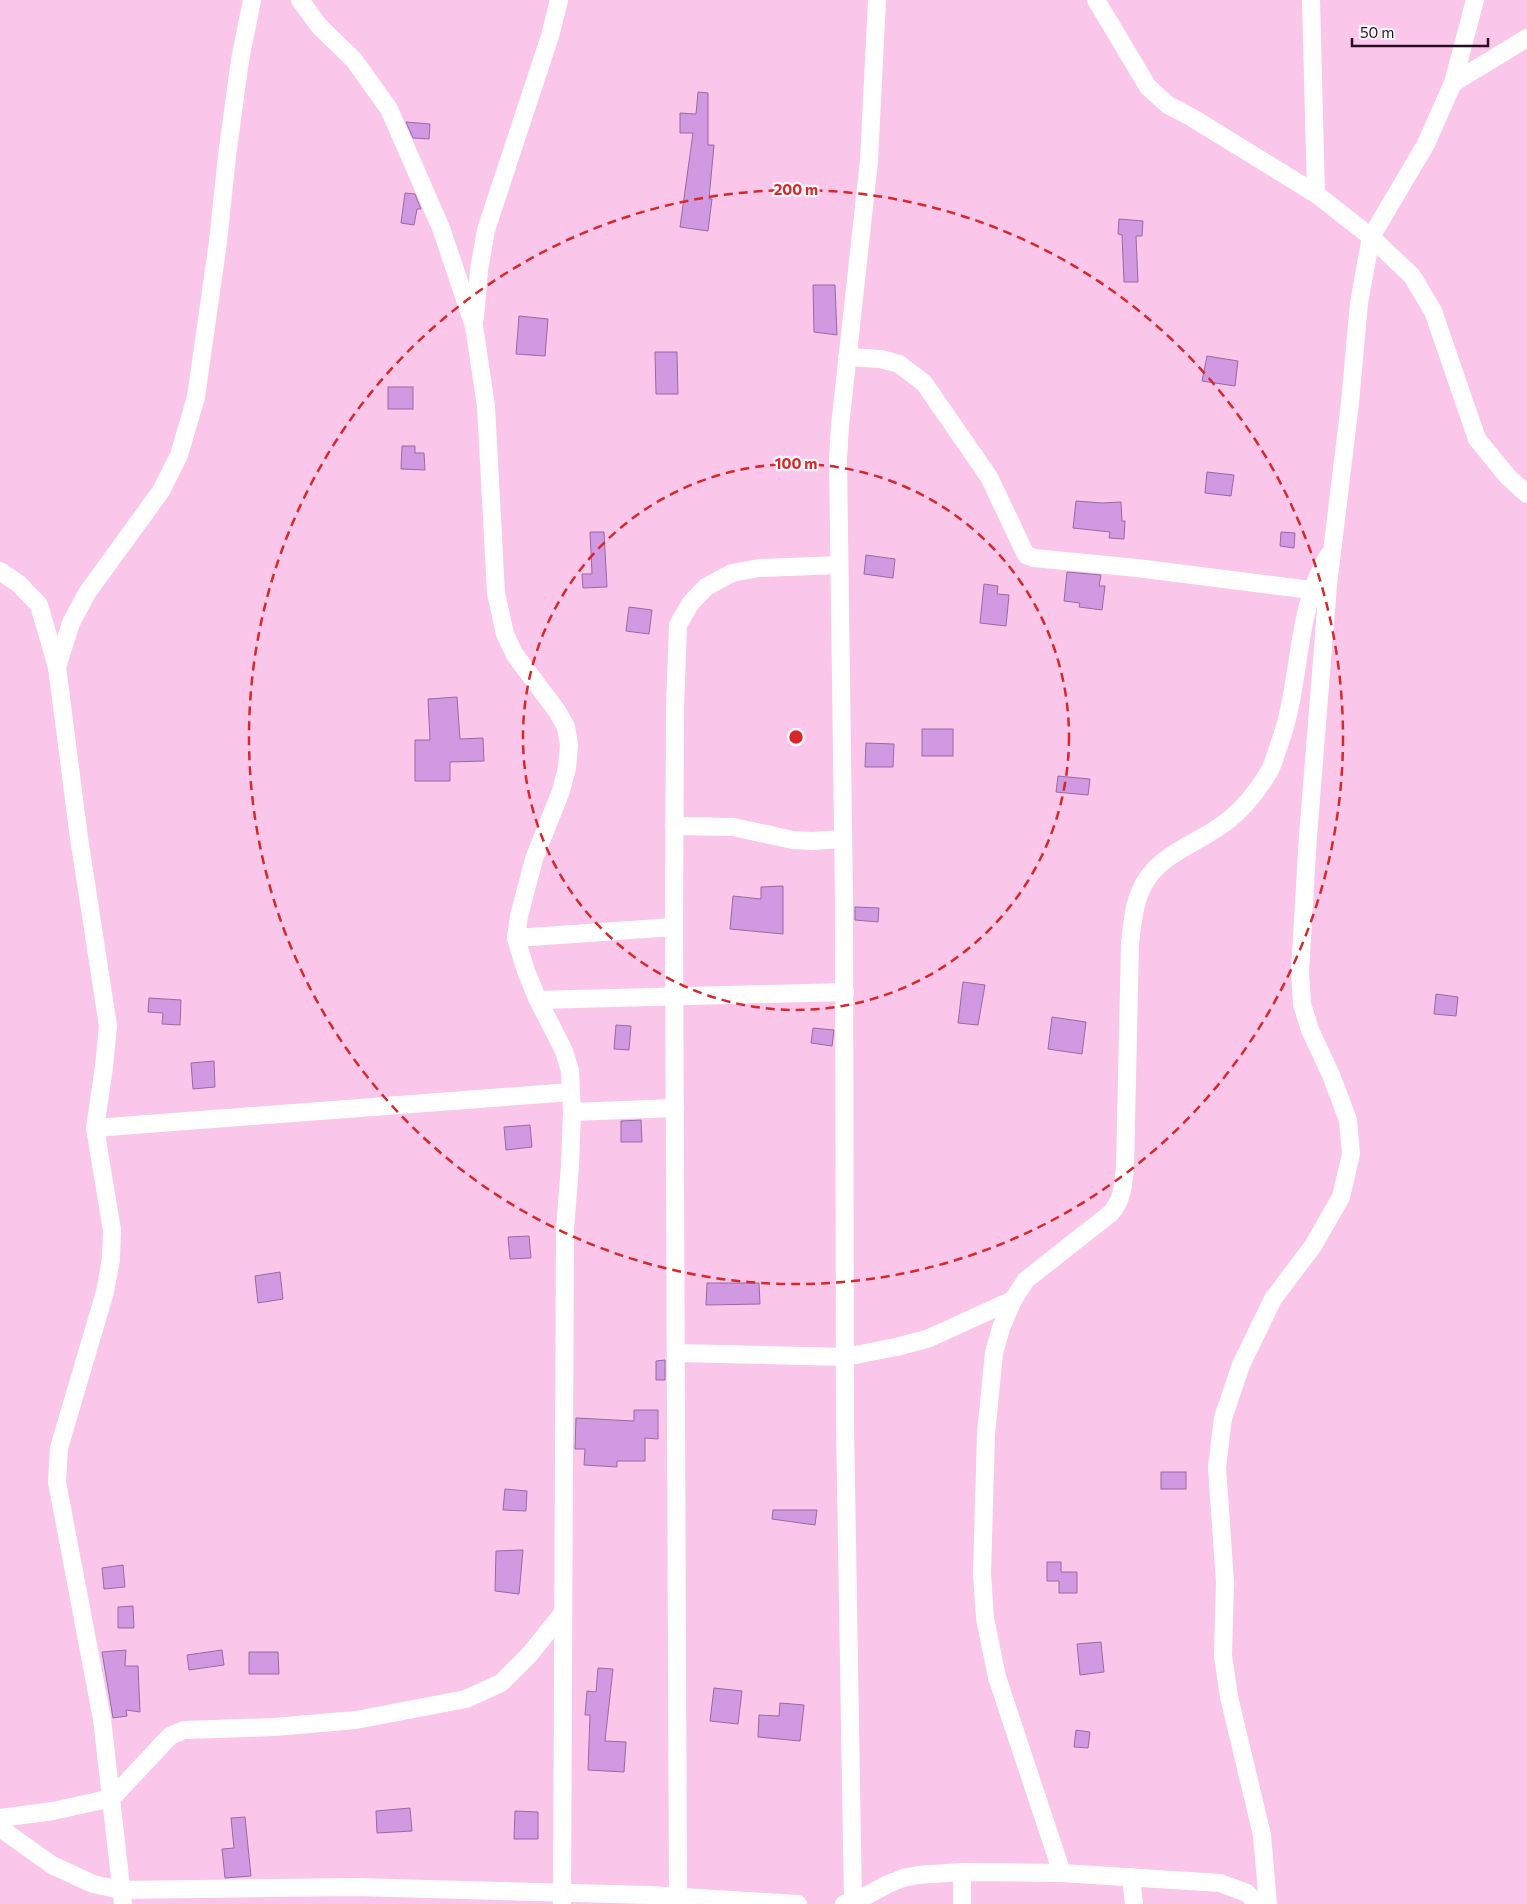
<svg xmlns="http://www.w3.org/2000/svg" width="1527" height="1904" font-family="Commissioner,sans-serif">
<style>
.building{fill:#d199e1;stroke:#956ca1}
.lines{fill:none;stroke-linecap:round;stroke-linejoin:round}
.minor{stroke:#fff;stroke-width:18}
.ring{fill:none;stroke:#d62828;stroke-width:2.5;stroke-dasharray:9 6}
.centre{fill:#d62828;stroke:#fff8fc;stroke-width:2.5}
.ring-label{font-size:15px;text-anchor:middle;font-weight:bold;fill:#d62828;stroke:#fff8fc;stroke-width:4.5;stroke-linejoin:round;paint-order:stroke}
</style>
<rect width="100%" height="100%" fill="#fac7ea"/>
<g class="building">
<path d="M698,92l10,1v52h6l-5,54h3l-4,32 -28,-4 13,-94h-13v-20l16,1z"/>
<path d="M406,122l24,2 -1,15 -16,-1z"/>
<path d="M405,193l10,1 6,15h-4l-3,16 -13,-2z"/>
<path d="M1119,219l24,2 -1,15h-6l2,46h-14l-2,-47 -4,-1z"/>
<path d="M813,285h22l2,50 -23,-3z"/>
<path d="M519,316l29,3 -3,37 -29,-2z"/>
<path d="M655,352h22l1,42h-22z"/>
<path d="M1207,356l31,5 -3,25 -33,-5z"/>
<rect x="388" y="387" width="25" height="22"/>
<path d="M402,446h13v7h9l1,17 -24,-1z"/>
<path d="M1207,472l27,3 -3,21 -26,-3z"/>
<path d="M1076,501l26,2 19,-1 1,19h3l-1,18 -15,-1 1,-6 -37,-4z"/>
<path d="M590,532h14l3,55 -24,1 -1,-14h10z"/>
<path d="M1281,532l14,1 -1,15 -14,-2z"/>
<path d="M866,555l29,4 -2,19 -29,-4z"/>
<path d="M1067,572l34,3 -2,11h6l-3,24 -23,-3 1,-4 -16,-2z"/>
<path d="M984,584l14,2 -1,8 12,1 -3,31 -26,-3z"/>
<path d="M629,607l23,3 -3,24 -23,-3z"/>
<path d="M457,697l3,42 23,-1 1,23 -34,1v19h-35v-41h15l-2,-41z"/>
<rect x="922" y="729" width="31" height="27"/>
<path d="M866,743l28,1 -1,23h-28z"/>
<path d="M1058,776l32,3 -2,16 -32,-3z"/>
<path d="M783,886v48l-53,-5 3,-33 28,3v-12z"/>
<path d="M855,907l24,1 -1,14 -23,-2z"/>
<path d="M963,982l22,3 -7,40 -20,-2z"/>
<path d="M1436,994l22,3 -2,19 -22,-2z"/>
<path d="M149,998l32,2 -1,25 -18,-1 1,-11 -15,-1z"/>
<path d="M1052,1017l34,5 -4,32 -34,-5z"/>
<path d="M616,1025l15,1 -2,24 -15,-1z"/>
<path d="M813,1028l21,2 -2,16 -21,-3z"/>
<path d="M214,1061l1,26 -22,2 -2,-26z"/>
<path d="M641,1120l1,22h-21v-21z"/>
<path d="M530,1125l2,22 -26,3 -2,-23z"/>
<path d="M529,1236l2,22 -21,1 -2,-22z"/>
<path d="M280,1272l3,27 -25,4 -3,-27z"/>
<path d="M707,1283h52l1,21 -54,1z"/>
<path d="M665,1360v20h-9v-19z"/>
<path d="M634,1410h24v29l-13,-1v23h-28v6l-33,-2 1,-16h-10l1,-31 58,3z"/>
<rect x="1161" y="1472" width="25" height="17"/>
<path d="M505,1489l22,2 -1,20 -23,-1z"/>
<path d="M773,1510h44l-2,15 -43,-6z"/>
<path d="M523,1550l-4,44 -24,-3 1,-40z"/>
<path d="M1047,1562h14v10h16v21h-18v-12h-12z"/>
<path d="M123,1565l2,22 -21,2 -2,-21z"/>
<path d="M133,1606l1,22h-16v-21z"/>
<path d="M1101,1642l3,30 -24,3 -3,-31z"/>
<path d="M126,1650l-1,16h13l2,46 -14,-2 1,6 -14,2 -11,-66z"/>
<path d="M222,1650l2,15 -35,5 -2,-15z"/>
<path d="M249,1652h29l1,22h-30z"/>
<path d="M598,1668l15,1 -8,72 21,1 -2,30 -36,-2 2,-55h-5l2,-24 9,1z"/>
<path d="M714,1688l28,3 -4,33 -28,-3z"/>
<path d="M780,1703l24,2 -4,36 -42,-4 1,-22 20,1z"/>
<path d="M1076,1730l14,2 -2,16 -14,-1z"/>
<path d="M410,1808l2,23 -35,2 -1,-22z"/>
<path d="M515,1811l23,1v27h-24z"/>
<path d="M245,1817l6,59 -26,2 -3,-29 12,-1 -3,-30z"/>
</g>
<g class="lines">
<g class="minor">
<path d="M300,0l19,26 35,34 35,49 52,119 33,98 12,80 10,187 9,41 10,21 42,56 9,16 3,18 -2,23 -6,23 -27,68 -15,57 -3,22 10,33 12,29 26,51 6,20 2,41 -2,54 -5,63 -3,675"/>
<path d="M1096,0l52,87 20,18 23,12 125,77 55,43 41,39 21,35 44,128 31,38 19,17"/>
<path d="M1311,0l5,194"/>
<path d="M1453,83l74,-45"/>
<path d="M475,318l4,-48 7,-40 64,-194 9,-36"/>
<path d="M847,357l34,2 18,5 25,19 65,94 37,78 8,3 103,10 174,22"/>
<path d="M0,571l19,13 20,21 18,62 22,171 29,188 -4,41 -9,61 17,102 -1,29 -6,33 -46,156 -2,34 45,237 21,185"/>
<path d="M57,667l14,-44 16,-30 74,-102 18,-36 17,-58 22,-155 9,-86 13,-96 12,-60"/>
<path d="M674,826l59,1 60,13 19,1 31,-2"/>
<path d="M516,938l158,-11"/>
<path d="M538,1000l307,-8"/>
<path d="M572,1112l103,-4"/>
<path d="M95,1128l476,-36"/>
<path d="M676,1353l169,4 51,-10 31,-8 86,-39"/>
<path d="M0,1818l53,-7 59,-13 58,-62 14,-6 91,-3 81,-7 110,-21 35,-16 29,-29 32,-40"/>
<path d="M0,1828l52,37 41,19 28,6 233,-3 295,8 149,9"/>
<path d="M962,1872v32"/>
<path d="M1062,1873l-65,-196 -12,-59 -3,-44 4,-140 8,-81 7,-25 12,-28 13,-20 85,-67c12,-14 12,-28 14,-46l5,-223c2,-17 3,-35 10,-52 15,-38 57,-47 86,-70 17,-13 33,-33 44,-52 4,-8 6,-17 9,-25 23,-61 15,-132 49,-189"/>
<path d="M1131,1877l3,27"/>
<path d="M678,1904l-4,-977 1,-219 3,-83 12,-21 16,-17 26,-14 27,-5 80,-3"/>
<path d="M844,1904l9,-1 35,-19 15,-6 15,-3 44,-3 100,1 158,10 27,10 11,11"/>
<path d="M853,1904l-8,-481 -1,-523 -6,-442 2,-32 29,-265 8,-161"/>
<path d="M1268,1904l-6,-69 -33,-138 -6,-41 2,-74 -8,-115 6,-49 18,-53 32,-66 40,-53 28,-49 10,-43 -3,-34 -17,-45 -21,-45 -8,-26 -2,-33 8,-135 20,-251 22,-182 9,-100 12,-66 55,-93 27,-61 22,-83"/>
</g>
</g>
<g class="ring">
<circle cx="796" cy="737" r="273"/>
<circle cx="796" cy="737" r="547"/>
</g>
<circle cx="796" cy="737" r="8" class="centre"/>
<g class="ring-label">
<text x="796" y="195">200 m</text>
<text x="796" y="469">100 m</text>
</g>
<path d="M1352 38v8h136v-8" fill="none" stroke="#250e1f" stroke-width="2.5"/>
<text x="1360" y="38" font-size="15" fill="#250e1f" stroke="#fff8fc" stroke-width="4" paint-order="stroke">50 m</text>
</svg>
